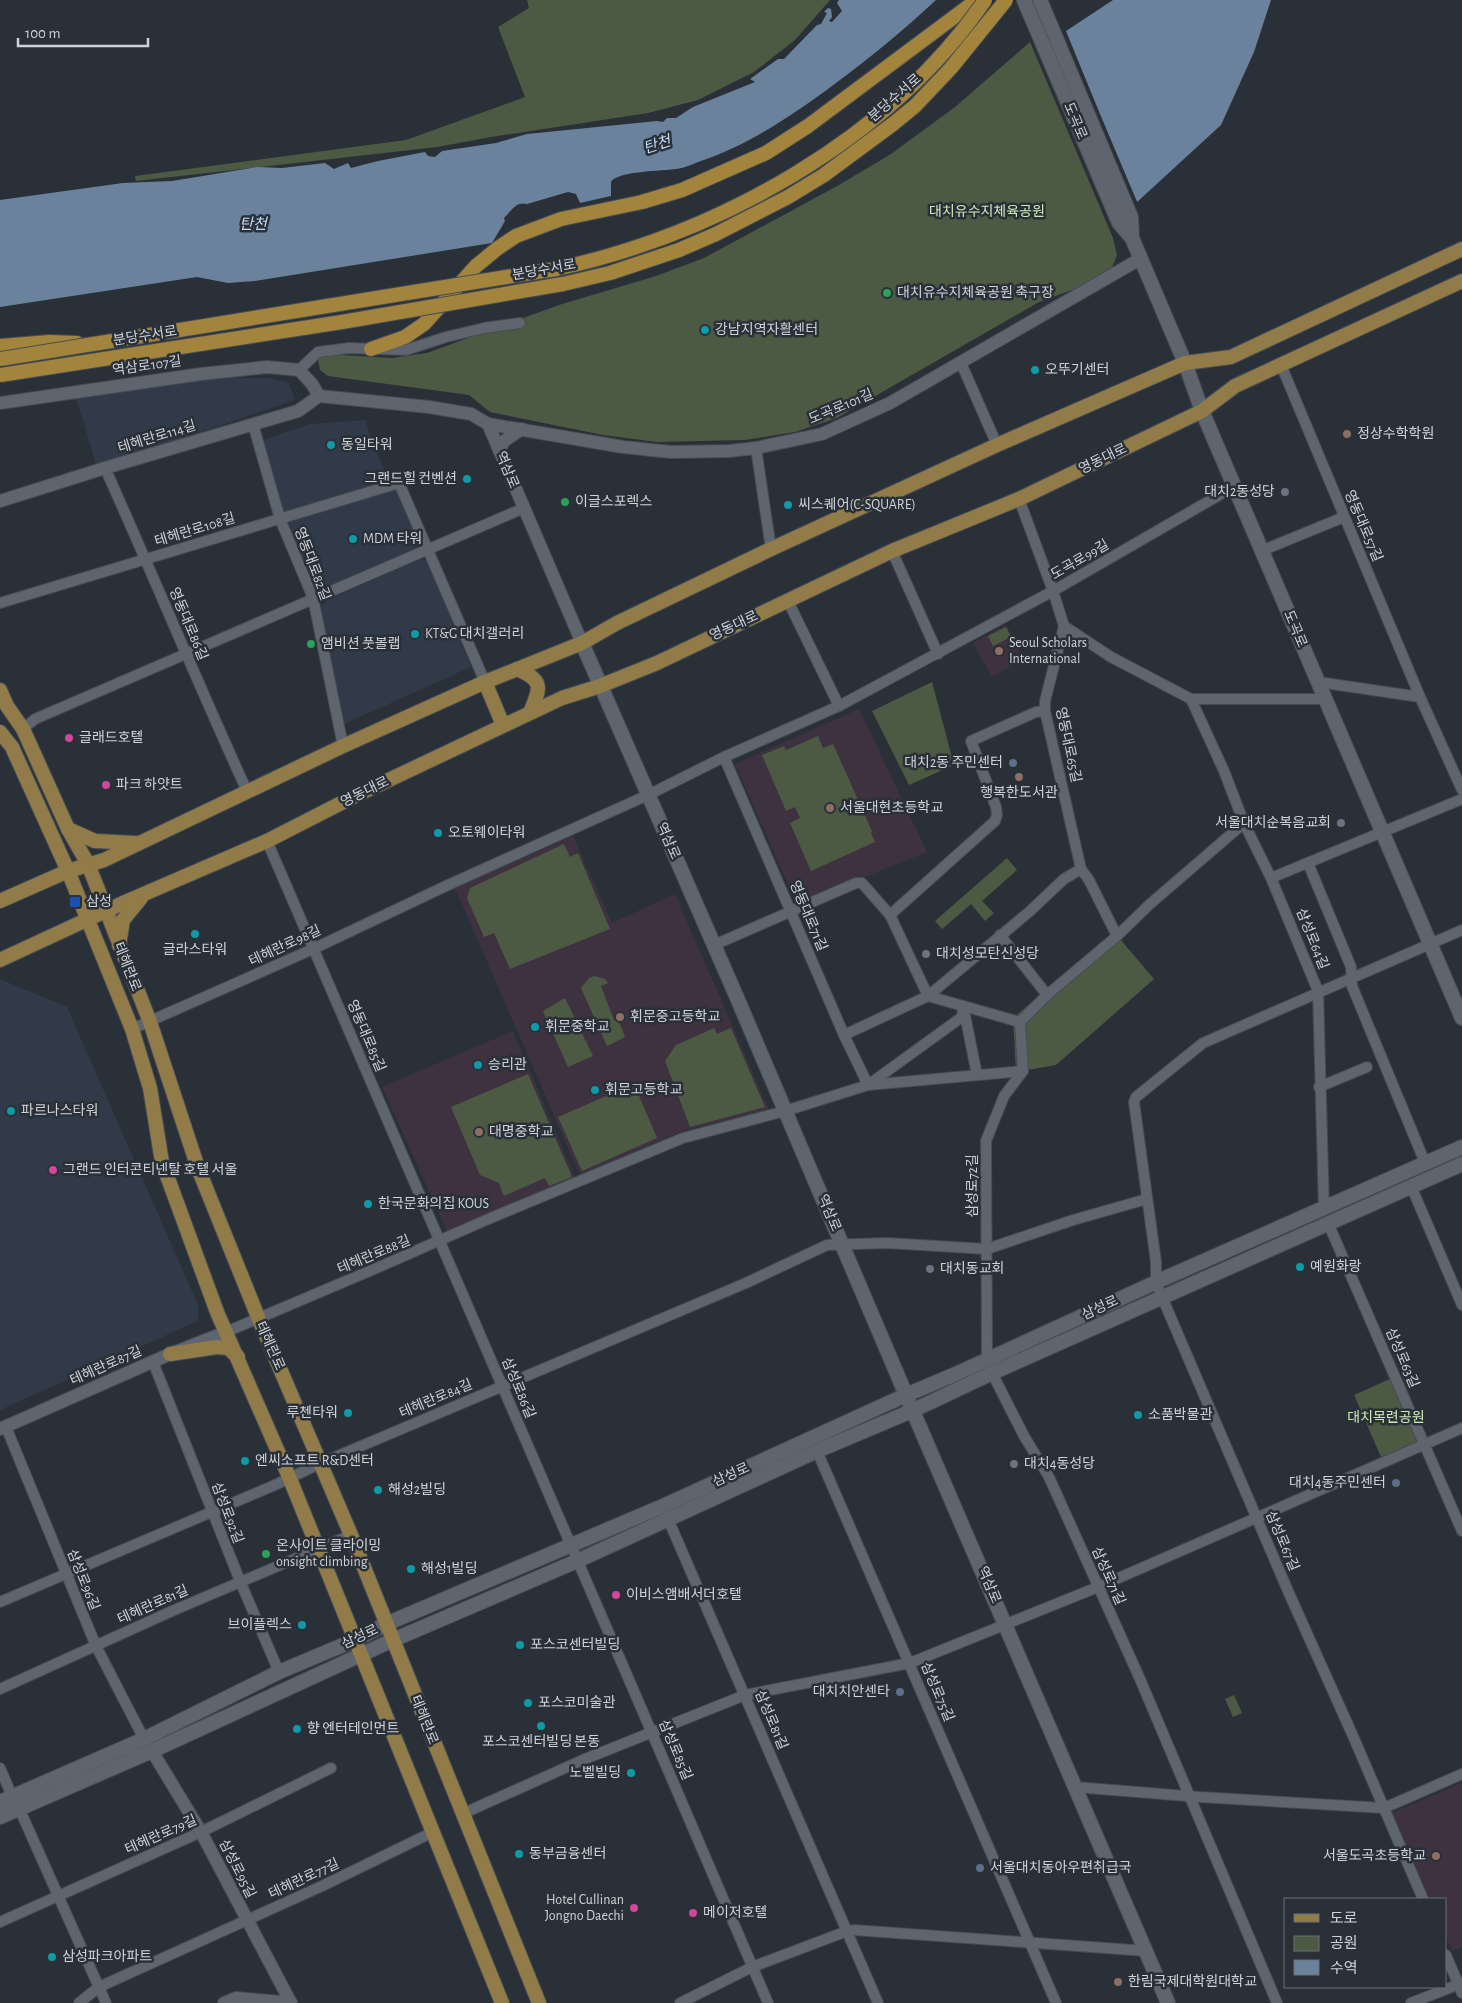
<svg xmlns="http://www.w3.org/2000/svg" width="1462" height="2003" font-family="'Alegreya Sans','Noto Sans KR',sans-serif">
<style>
.built{fill:#303a48}
.education{fill:#3e3240}
.green{fill:#4d5a43}
.water{fill:#6b829c}
.pier{fill:#2a3038}
.lines{fill:none;stroke-linecap:round;stroke-linejoin:round}
.minor-casing{stroke:#474c53;stroke-width:12}
.tertiary-casing{stroke:#474c53;stroke-width:14}
.secondary-casing{stroke:#474c53;stroke-width:16}
.primary-casing{stroke:#474c53;stroke-width:16}
.trunk-casing{stroke:#474c53;stroke-width:16}
.minor{stroke:#5e656f;stroke-width:10}
.tertiary{stroke:#5e656f;stroke-width:12}
.secondary{stroke:#5e656f;stroke-width:14}
.primary{stroke:#917c49;stroke-width:14}
.trunk{stroke:#a2843c;stroke-width:14}
.trunk-bridge-casing{stroke:#474c53;stroke-width:16;stroke-linecap:butt}
.trunk-bridge{stroke:#a2843c;stroke-width:14}
.leisure-dot{fill:#2e9e5b;stroke:#2a3038;stroke-width:2}
.culture-dot{fill:#0f9aa8;stroke:#2a3038;stroke-width:2}
.education-dot{fill:#8d6e63;stroke:#2a3038;stroke-width:2}
.worship-dot{fill:#6b7280;stroke:#2a3038;stroke-width:2}
.hotel-dot{fill:#d1479c;stroke:#2a3038;stroke-width:2}
.service-dot{fill:#5c6f8a;stroke:#2a3038;stroke-width:2}
.transit-dot{fill:#1a4fb4;stroke:#2a3038;stroke-width:2}
.labels{text-anchor:middle;dominant-baseline:central;stroke-width:5;stroke-linejoin:round;paint-order:stroke}
.street-label{font-size:14px;fill:#cfd3d8;stroke:#2a3038}
.park-label{font-size:14px;fill:#cdeab4;stroke:#2a3038}
.poi-label{font-size:14px;fill:#cfd3d8;stroke:#2a3038;text-anchor:start}
.water-label{font-size:15px;font-style:italic;fill:#c3dbf7;stroke:#2a3038}
</style>
<rect width="100%" height="100%" fill="#2a3038"/>
<g class="built">
<path d="M235,378h35l19,5 6,17 -123,42 -76,22 -21,-70 100,-13z"/>
<path d="M365,420l10,29 15,33 -103,32 -4,-3 -20,-71 47,-16z"/>
<path d="M393,488l8,6 21,50 -2,6 -103,42 -29,-66 1,-6z"/>
<path d="M421,559l6,2 44,106 -129,58 -21,-109 1,-10 5,-6z"/>
<path d="M0,979l67,28 131,298v16l-198,89z"/>
</g>
<g class="education">
<path d="M1006,625l18,34 -32,18 -19,-34z"/>
<path d="M859,709l68,143 -130,52 -62,-140z"/>
<path d="M573,836l39,87 63,-29 94,216 -87,21 -102,44 -125,-287z"/>
<path d="M513,1031l62,146 -127,56 -66,-146z"/>
<path d="M1462,1783v164l-10,4 -6,-15v-37h-16l-38,-86z"/>
</g>
<g class="green">
<path d="M527,0h303l-35,40 -41,32 -56,28 -50,13 -157,24 -54,10 -301,34 -1,-5 271,-36 119,-43 -27,-70 31,-19z"/>
<path d="M1030,42l83,196 4,17 -6,15 -31,17 -41,15 -202,116 -42,14 -50,8 -88,2 -54,-7 -113,-23 -21,-17 -141,-19 -8,-6 -2,-11 6,-5 68,4 35,-5 132,-48 97,-29 48,-18 135,-73 52,-31 64,-47z"/>
<path d="M1006,627l5,10 -18,9 -5,-10z"/>
<path d="M932,682l22,83 -45,20 -37,-74z"/>
<path d="M818,736l5,12 10,-4 39,87 -1,2 4,9 -64,29 -21,-48 10,-5 -5,-11 -9,4 -24,-56 22,-9 2,4z"/>
<path d="M564,844l6,13 8,-4 32,76 -100,40 -16,-36 -10,4 -17,-39 3,-10z"/>
<path d="M1007,858l10,12 -35,31 12,12 -9,8 -14,-17 -29,25 -7,-8z"/>
<path d="M1114,932l40,47 -98,86 -40,7 -3,-54z"/>
<path d="M594,976l11,3 3,4 -7,3 13,34 4,-1 7,18 -18,9 -26,-58 8,-10z"/>
<path d="M565,998l28,58 -25,11 -25,-56z"/>
<path d="M714,1028l3,6 14,-6 34,79 -75,20 -25,-66 11,-16z"/>
<path d="M528,1074l44,103 -23,9 -4,-8 -41,18 -5,-13 -19,-8 -29,-68z"/>
<path d="M634,1084l23,54 -75,33 -24,-54z"/>
<path d="M1392,1378l27,63 -38,16 -27,-62z"/>
<path d="M1234,1695l8,18 -9,4 -8,-18z"/>
</g>
<g class="water">
<path d="M839,0h97c-32,30 -65,57 -100,83 -43,32 -87,62 -138,79 -7,3 -14,6 -22,7 -13,2 -59,2 -65,13v14l-31,7 -4,-9 -8,-2 -41,12c-11,-3 -16,7 -23,14l1,3 -13,22 -237,38 -27,2 -31,-6 -197,30v-107l123,-17 49,-2 85,-14 25,1 43,-5 9,6 14,-6 3,5 27,-7 47,-9 3,4 7,1 7,-6 54,-8 31,-9 130,-13 6,1 4,-4h9l17,-11 62,-25 -5,-3 28,-20h6l33,-34 4,-1 6,-11 -3,-1 4,-4 3,1 1,8 -3,4 3,1 10,-11 -5,-8z"/>
<path d="M1113,0h158l-17,52 -33,73 -85,78 -70,-172z"/>
</g>
<path class="pier" d="M1064,29l74,175 -1,1 -3,-1 -70,-172z"/>
<g class="lines">
<g class="minor-casing">
<g id="minor">
<path d="M961,363l36,82"/>
<path d="M1281,365l139,332 42,93"/>
<path d="M299,370l19,-18 31,-4 57,2 40,-13 38,-9 36,-5"/>
<path d="M253,424l27,95 33,79 30,148"/>
<path d="M756,448l15,101"/>
<path d="M105,468c48,107 93,216 142,323"/>
<path d="M1019,499l34,92 11,35 -19,75v10l36,158 8,11 28,56"/>
<path d="M892,551l46,103"/>
<path d="M1261,551l83,-34"/>
<path d="M788,601l51,105"/>
<path d="M0,603l399,-120 86,199"/>
<path d="M1064,626l47,31 80,42h133"/>
<path d="M1318,682l102,15"/>
<path d="M1191,699l33,72 20,52 27,55 47,113 6,218"/>
<path d="M23,729l12,-10 489,-211"/>
<path d="M724,757l120,278 24,50 94,-68 1,-11"/>
<path d="M267,841c166,387 335,774 501,1162"/>
<path d="M1308,863l43,104 1,19 74,179"/>
<path d="M1271,878l191,-79"/>
<path d="M890,915l105,-94 2,-6 -1,-8 -25,-66 65,-29 9,-1"/>
<path d="M1000,935l47,60"/>
<path d="M714,945l142,-62h6l28,32 38,81 92,26"/>
<path d="M964,1010l13,65"/>
<path d="M132,1029l181,-80 135,-64 200,-90 76,-38 115,-51 214,-115 182,-105"/>
<path d="M844,1035l84,-39 101,-84 35,-33 17,-10"/>
<path d="M1319,1087l48,-20"/>
<path d="M1411,1186l51,119"/>
<path d="M1328,1223l134,308"/>
<path d="M226,1332l146,-62 114,-50 197,-82 102,-27 83,-26 155,-14"/>
<path d="M987,1360l-1,-219 18,-45 19,-25 -3,-49 27,-27 70,-59 33,-32 94,-81"/>
<path d="M153,1362l87,219 39,91"/>
<path d="M992,1373l32,63 25,41 91,202 137,324"/>
<path d="M6,1427l90,219 48,93"/>
<path d="M817,1451l239,552"/>
<path d="M668,1519l210,484"/>
<path d="M0,1602l275,-117 46,-22 425,-180 81,-38 60,-2 100,6 86,-29 74,-21"/>
<path d="M0,1689l172,-78 179,-76"/>
<path d="M0,1768l12,28"/>
<path d="M1075,1787l124,10 185,11 78,-34"/>
<path d="M19,1808l87,195"/>
<path d="M462,1814l123,-55 160,-64 165,-32 188,-76 364,-159"/>
<path d="M1423,1899l-70,-163 -65,-145 -132,-308v-21l-22,-160 2,-5 67,-54 259,-113"/>
<path d="M0,1922l201,-90 130,-64"/>
<path d="M1446,1955l16,38"/>
<path d="M79,2003l20,-16 223,-101 111,-54"/>
<path d="M680,2003l72,-36 90,-34 12,-3 293,21"/>
<path d="M1411,2003l51,-20"/>
</g>
</g>
<g class="tertiary-casing">
<g id="tertiary">
<path d="M319,396l110,11 42,7 17,10 135,23 48,5 58,-1 27,-3 66,-14 68,-31 250,-144"/>
<path d="M0,403l201,-29 66,-7 32,3 13,14 7,12"/>
<path d="M488,424l94,219"/>
<path d="M499,450l5,-9 18,-12"/>
<path d="M0,501l105,-33 193,-57 21,-15"/>
<path d="M0,1429l170,-75 56,-22"/>
<path d="M152,1751l49,81 90,171"/>
<path d="M224,2003l12,-5 55,5"/>
</g>
</g>
<g class="secondary-casing">
<g id="secondary">
<path d="M1024,0l95,223 13,15"/>
<path d="M1040,0l91,217 1,21 53,125 17,48 260,607"/>
<path d="M582,643l156,357 168,395 262,608"/>
<path d="M0,1802l144,-63 135,-67 76,-32 31,-16 277,-118 243,-111 52,-22 205,-94 299,-132"/>
<path d="M0,1817l152,-66 241,-111 184,-79 240,-110 97,-41 78,-37 470,-209"/>
</g>
</g>
<g class="primary-casing">
<g id="primary">
<path d="M517,669c28,12 23,19 13,44"/>
<path d="M485,682l18,43"/>
<path d="M0,690l7,16 16,23 45,100 20,35 62,158 48,146 60,149 93,218 188,468"/>
<path d="M0,732l12,15 56,124 64,158 18,59 12,74 55,150 73,167 212,524"/>
<path d="M68,829l27,12 40,2"/>
<path d="M0,901l68,-30 36,-11 239,-114 142,-64 97,-39 35,-20 154,-74 226,-104 188,-82 46,-6 231,-108"/>
<path d="M119,945l4,-25 18,-22"/>
<path d="M0,960l123,-57 144,-62 90,-46 205,-97 38,-12 57,-23 235,-112 127,-52 183,-88 33,-25 227,-105"/>
<path d="M170,1354l47,-7 11,1 10,9"/>
</g>
</g>
<g class="trunk-casing">
<g id="trunk">
<path d="M0,346l49,-4 28,1"/>
<path d="M371,349l34,-12 19,-13 52,-58 22,-18 18,-12 45,-17 81,-17 40,-12 84,-37 42,-27 169,-126"/>
</g>
</g>
<use href="#minor" class="minor"/>
<use href="#tertiary" class="tertiary"/>
<use href="#secondary" class="secondary"/>
<use href="#primary" class="primary"/>
<use href="#trunk" class="trunk"/>
<g class="trunk-bridge-casing">
<g id="trunk-bridge">
<path d="M0,359l556,-90c162,-35 334,-130 429,-269"/>
<path d="M0,375l342,-53 221,-38 47,-11 69,-23 37,-16 72,-37 36,-22 69,-51 22,-18 36,-38 55,-68"/>
</g>
</g>
<use href="#trunk-bridge" class="trunk-bridge"/>
</g>
<g class="leisure-dot">
<circle cx="887" cy="293" r="5"/>
<circle cx="565" cy="502" r="5"/>
<circle cx="311" cy="644" r="5"/>
<circle cx="266" cy="1554" r="5"/>
</g>
<g class="culture-dot">
<circle cx="705" cy="330" r="5"/>
<circle cx="1035" cy="370" r="5"/>
<circle cx="331" cy="445" r="5"/>
<circle cx="467" cy="479" r="5"/>
<circle cx="788" cy="505" r="5"/>
<circle cx="353" cy="539" r="5"/>
<circle cx="415" cy="634" r="5"/>
<circle cx="438" cy="833" r="5"/>
<circle cx="195" cy="934" r="5"/>
<circle cx="535" cy="1027" r="5"/>
<circle cx="478" cy="1065" r="5"/>
<circle cx="595" cy="1090" r="5"/>
<circle cx="11" cy="1111" r="5"/>
<circle cx="368" cy="1204" r="5"/>
<circle cx="1300" cy="1267" r="5"/>
<circle cx="348" cy="1413" r="5"/>
<circle cx="1138" cy="1415" r="5"/>
<circle cx="245" cy="1461" r="5"/>
<circle cx="378" cy="1490" r="5"/>
<circle cx="411" cy="1569" r="5"/>
<circle cx="302" cy="1625" r="5"/>
<circle cx="520" cy="1645" r="5"/>
<circle cx="528" cy="1703" r="5"/>
<circle cx="541" cy="1726" r="5"/>
<circle cx="297" cy="1729" r="5"/>
<circle cx="631" cy="1773" r="5"/>
<circle cx="519" cy="1854" r="5"/>
<circle cx="52" cy="1957" r="5"/>
</g>
<g class="education-dot">
<circle cx="1347" cy="434" r="5"/>
<circle cx="999" cy="651" r="5"/>
<circle cx="1019" cy="777" r="5"/>
<circle cx="830" cy="808" r="5"/>
<circle cx="620" cy="1017" r="5"/>
<circle cx="479" cy="1132" r="5"/>
<circle cx="1436" cy="1856" r="5"/>
<circle cx="1118" cy="1982" r="5"/>
</g>
<g class="worship-dot">
<circle cx="1285" cy="492" r="5"/>
<circle cx="1341" cy="823" r="5"/>
<circle cx="926" cy="954" r="5"/>
<circle cx="930" cy="1269" r="5"/>
<circle cx="1014" cy="1464" r="5"/>
</g>
<g class="hotel-dot">
<circle cx="69" cy="738" r="5"/>
<circle cx="106" cy="785" r="5"/>
<circle cx="53" cy="1170" r="5"/>
<circle cx="616" cy="1595" r="5"/>
<circle cx="634" cy="1908" r="5"/>
<circle cx="693" cy="1913" r="5"/>
</g>
<g class="service-dot">
<circle cx="1013" cy="763" r="5"/>
<circle cx="1396" cy="1483" r="5"/>
<circle cx="900" cy="1692" r="5"/>
<circle cx="980" cy="1868" r="5"/>
</g>
<rect class="transit-dot" x="69" y="896" width="12" height="12" rx="2.5"/>
<g class="labels">
<g class="street-label">
<text transform="translate(895 98) rotate(-41)">분당수서로</text>
<text transform="translate(1075 121) rotate(67)">도곡로</text>
<text transform="translate(544 270) rotate(-10)">분당수서로</text>
<text transform="translate(145 336) rotate(-9)">분당수서로</text>
<text transform="translate(147 366) rotate(-8)">역삼로107길</text>
<text transform="translate(841 407) rotate(-23)">도곡로101길</text>
<text transform="translate(157 437) rotate(-17)">테헤란로114길</text>
<text transform="translate(1103 459) rotate(-26)">영동대로</text>
<text transform="translate(507 470) rotate(67)">역삼로</text>
<text transform="translate(1363 526) rotate(67)">영동대로57길</text>
<text transform="translate(195 530) rotate(-17)">테헤란로108길</text>
<text transform="translate(1080 560) rotate(-30)">도곡로99길</text>
<text transform="translate(312 564) rotate(69)">영동대로82길</text>
<text transform="translate(188 624) rotate(67)">영동대로86길</text>
<text transform="translate(734 626) rotate(-25)">영동대로</text>
<text transform="translate(1295 629) rotate(67)">도곡로</text>
<text transform="translate(1068 745) rotate(78)">영동대로65길</text>
<text transform="translate(365 792) rotate(-26)">영동대로</text>
<text transform="translate(668 841) rotate(66)">역삼로</text>
<text transform="translate(808 916) rotate(67)">영동대로71길</text>
<text transform="translate(1312 939) rotate(68)">삼성로64길</text>
<text transform="translate(285 946) rotate(-25)">테헤란로98길</text>
<text transform="translate(127 967) rotate(68)">테헤란로</text>
<text transform="translate(366 1036) rotate(67)">영동대로85길</text>
<text transform="translate(973 1186) rotate(-90)">삼성로72길</text>
<text transform="translate(829 1213) rotate(67)">역삼로</text>
<text transform="translate(374 1255) rotate(-23)">테헤란로88길</text>
<text transform="translate(1100 1308) rotate(-25)">삼성로</text>
<text transform="translate(270 1346) rotate(66)">테헤란로</text>
<text transform="translate(1402 1358) rotate(67)">삼성로63길</text>
<text transform="translate(106 1366) rotate(-24)">테헤란로87길</text>
<text transform="translate(518 1388) rotate(67)">삼성로86길</text>
<text transform="translate(436 1399) rotate(-23)">테헤란로84길</text>
<text transform="translate(731 1475) rotate(-24)">삼성로</text>
<text transform="translate(227 1513) rotate(69)">삼성로92길</text>
<text transform="translate(1282 1541) rotate(67)">삼성로67길</text>
<text transform="translate(1108 1576) rotate(66)">삼성로71길</text>
<text transform="translate(83 1580) rotate(68)">삼성로96길</text>
<text transform="translate(989 1585) rotate(67)">역삼로</text>
<text transform="translate(153 1605) rotate(-24)">테헤란로81길</text>
<text transform="translate(360 1637) rotate(-25)">삼성로</text>
<text transform="translate(937 1692) rotate(67)">삼성로75길</text>
<text transform="translate(424 1720) rotate(68)">테헤란로</text>
<text transform="translate(771 1720) rotate(67)">삼성로81길</text>
<text transform="translate(675 1750) rotate(67)">삼성로85길</text>
<text transform="translate(161 1835) rotate(-24)">테헤란로79길</text>
<text transform="translate(237 1869) rotate(63)">삼성로95길</text>
<text transform="translate(304 1879) rotate(-25)">테헤란로77길</text>
</g>
<g class="park-label">
<text x="987" y="212">대치유수지체육공원</text>
<text x="1386" y="1418">대치목련공원</text>
</g>
<g class="poi-label">
<text x="897" y="293">대치유수지체육공원 축구장</text>
<text x="715" y="330">강남지역자활센터</text>
<text x="1045" y="370">오뚜기센터</text>
<text x="1357" y="434">정상수학학원</text>
<text x="341" y="445">동일타워</text>
<text x="457" y="479" text-anchor="end">그랜드힐 컨벤션</text>
<text x="1275" y="492" text-anchor="end">대치2동성당</text>
<text x="575" y="502">이글스포렉스</text>
<text x="798" y="505">씨스퀘어(C-SQUARE)</text>
<text x="363" y="539">MDM 타워</text>
<text x="425" y="634">KT&amp;G 대치갤러리</text>
<text x="1009" y="643">Seoul Scholars<tspan x="1009" dy="16">International</tspan></text>
<text x="321" y="644">앰비션 풋볼랩</text>
<text x="79" y="738">글래드호텔</text>
<text x="1003" y="763" text-anchor="end">대치2동 주민센터</text>
<text x="116" y="785">파크 하얏트</text>
<text x="1019" y="793" text-anchor="middle">행복한도서관</text>
<text x="840" y="808">서울대현초등학교</text>
<text x="1331" y="823" text-anchor="end">서울대치순복음교회</text>
<text x="448" y="833">오토웨이타워</text>
<text x="86" y="902">삼성</text>
<text x="195" y="950" text-anchor="middle">글라스타워</text>
<text x="936" y="954">대치성모탄신성당</text>
<text x="630" y="1017">휘문중고등학교</text>
<text x="545" y="1027">휘문중학교</text>
<text x="488" y="1065">승리관</text>
<text x="605" y="1090">휘문고등학교</text>
<text x="21" y="1111">파르나스타워</text>
<text x="489" y="1132">대명중학교</text>
<text x="63" y="1170">그랜드 인터콘티넨탈 호텔 서울</text>
<text x="378" y="1204">한국문화의집 KOUS</text>
<text x="1310" y="1267">예원화랑</text>
<text x="940" y="1269">대치동교회</text>
<text x="338" y="1413" text-anchor="end">루첸타워</text>
<text x="1148" y="1415">소품박물관</text>
<text x="255" y="1461">엔씨소프트 R&amp;D센터</text>
<text x="1024" y="1464">대치4동성당</text>
<text x="1386" y="1483" text-anchor="end">대치4동주민센터</text>
<text x="388" y="1490">해성2빌딩</text>
<text x="276" y="1546">온사이트 클라이밍<tspan x="276" dy="16">onsight climbing</tspan></text>
<text x="421" y="1569">해성1빌딩</text>
<text x="626" y="1595">이비스앰배서더호텔</text>
<text x="292" y="1625" text-anchor="end">브이플렉스</text>
<text x="530" y="1645">포스코센터빌딩</text>
<text x="890" y="1692" text-anchor="end">대치치안센타</text>
<text x="538" y="1703">포스코미술관</text>
<text x="307" y="1729">향 엔터테인먼트</text>
<text x="541" y="1742" text-anchor="middle">포스코센터빌딩 본동</text>
<text x="621" y="1773" text-anchor="end">노벨빌딩</text>
<text x="529" y="1854">동부금융센터</text>
<text x="1426" y="1856" text-anchor="end">서울도곡초등학교</text>
<text x="990" y="1868">서울대치동아우편취급국</text>
<text x="624" y="1900" text-anchor="end">Hotel Cullinan<tspan x="624" dy="16">Jongno Daechi</tspan></text>
<text x="703" y="1913">메이저호텔</text>
<text x="62" y="1957">삼성파크아파트</text>
<text x="1128" y="1982">한림국제대학원대학교</text>
</g>
<g class="water-label">
<text transform="translate(657 145) rotate(-18)">탄천</text>
<text x="253" y="224">탄천</text>
</g>
</g>
<rect x="1284" y="1898" width="162" height="90" fill="#2a3038" stroke="#6c7178"/>
<rect x="1294" y="1914" width="25" height="8" fill="#917c49" stroke="#6c7178"/>
<text x="1330" y="1923" font-size="15" fill="#cfd3d8">도로</text>
<rect x="1294" y="1936" width="25" height="15" fill="#4d5a43" stroke="#6c7178"/>
<text x="1330" y="1948" font-size="15" fill="#cfd3d8">공원</text>
<rect x="1294" y="1960" width="25" height="15" fill="#6b829c" stroke="#6c7178"/>
<text x="1330" y="1973" font-size="15" fill="#cfd3d8">수역</text>
<path d="M18 38v8h130v-8" fill="none" stroke="#cfd3d8" stroke-width="2.5"/>
<text x="25" y="38" font-size="15" fill="#cfd3d8" stroke="#2a3038" stroke-width="4" paint-order="stroke">100 m</text>
</svg>
